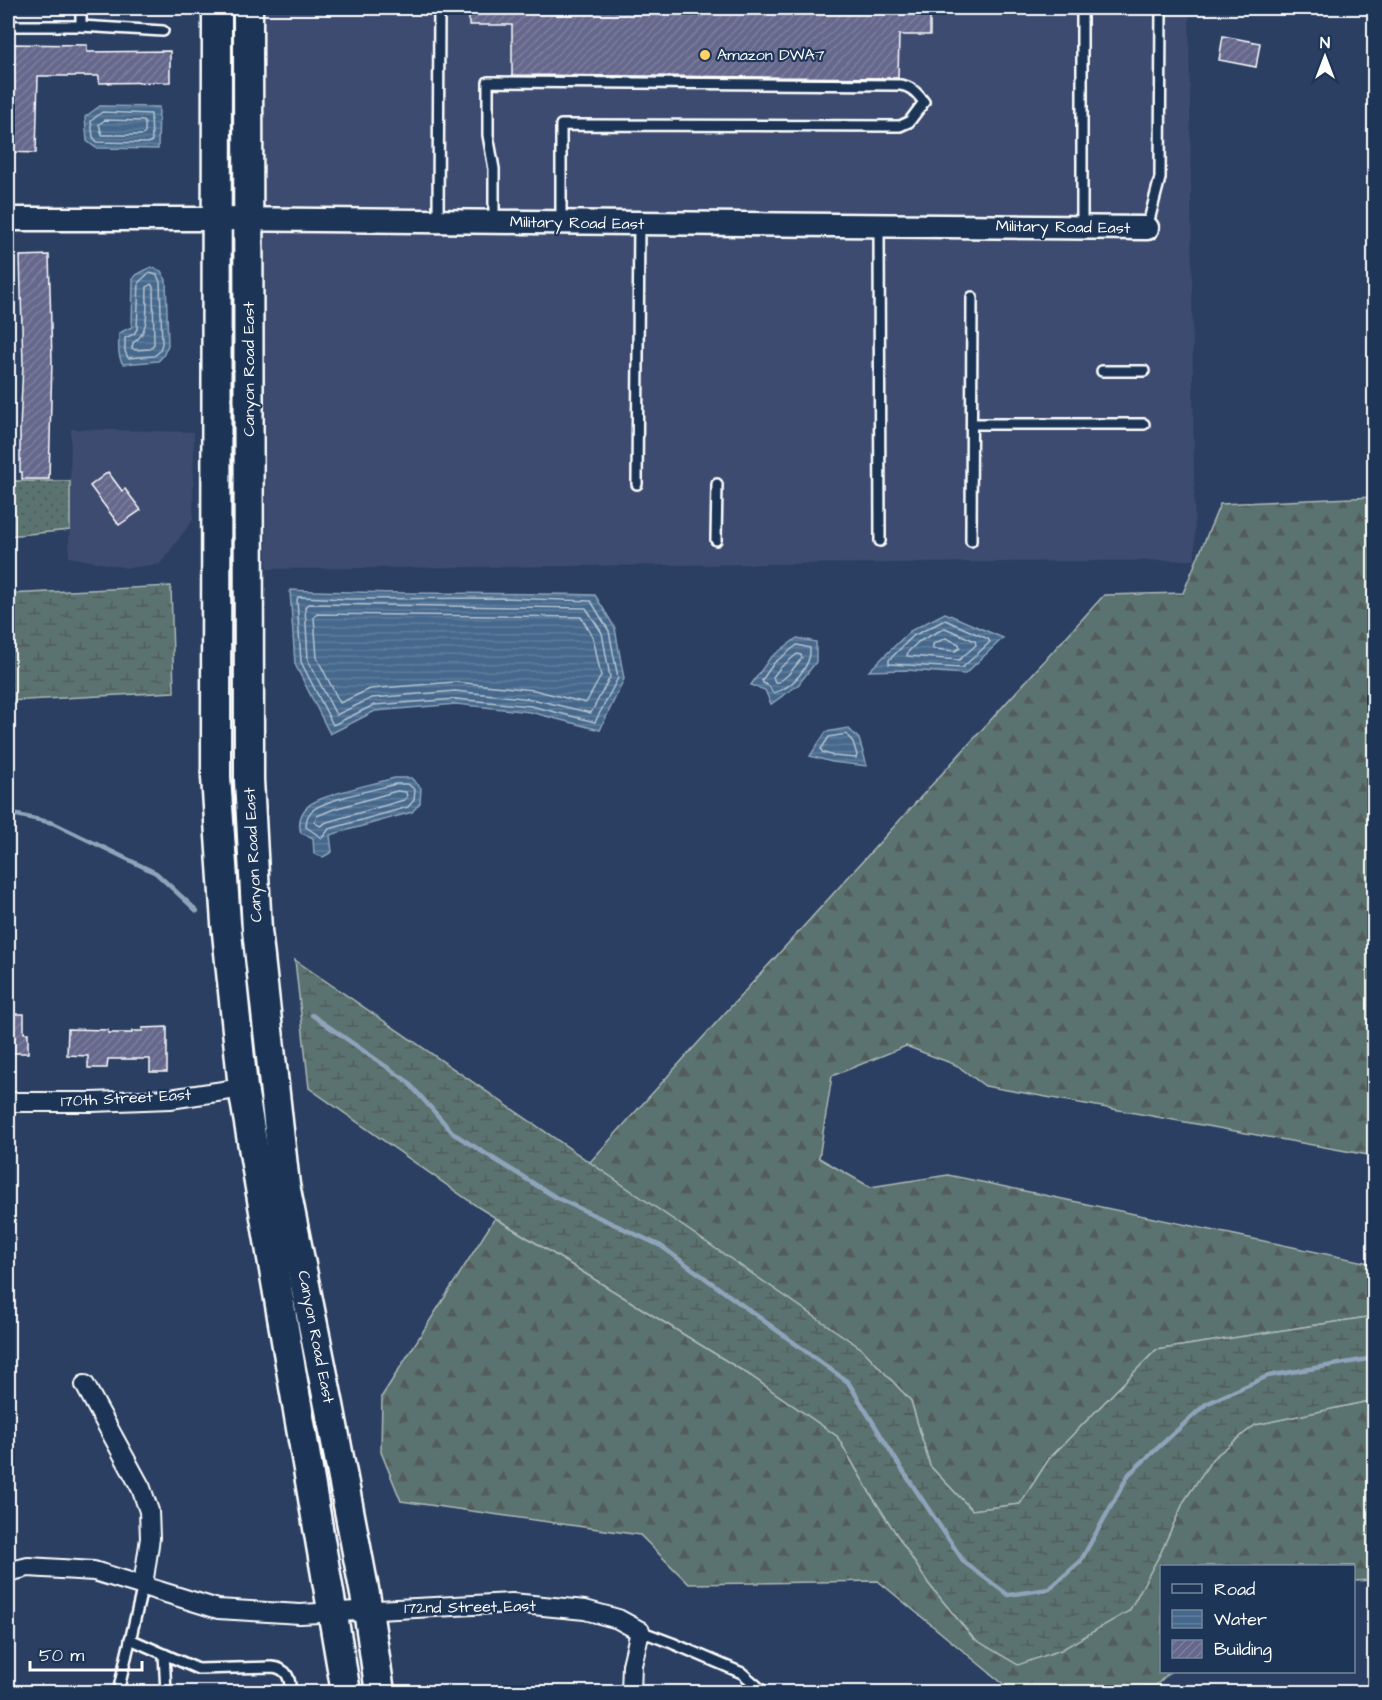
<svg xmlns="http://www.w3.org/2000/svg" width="1382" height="1700" font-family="'Architects Daughter',sans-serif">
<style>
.built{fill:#3c4b6f}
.forest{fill:url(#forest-firs);stroke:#acb9b7;stroke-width:1.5}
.wetland{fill:url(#wetland-marsh);stroke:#acb9b7;stroke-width:1.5}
.park{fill:url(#park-dots);stroke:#acb9b7;stroke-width:1.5}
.water{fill:url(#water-rules);stroke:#8fa4ba;stroke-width:1.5}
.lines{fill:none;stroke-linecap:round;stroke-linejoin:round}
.shore{stroke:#b5c3d1;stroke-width:1.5}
.stream{stroke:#8fa4ba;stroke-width:4.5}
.building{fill:url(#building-hatch);stroke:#fff;stroke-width:1.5}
.service-casing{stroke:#fff;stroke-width:14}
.minor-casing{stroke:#fff;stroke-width:22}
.tertiary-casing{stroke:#fff;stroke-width:27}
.primary-casing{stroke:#fff;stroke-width:33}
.service{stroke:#1d3557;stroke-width:9}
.minor{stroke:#1d3557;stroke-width:18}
.tertiary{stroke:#1d3557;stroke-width:22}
.primary{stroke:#1d3557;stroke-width:28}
.poi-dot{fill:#ffd166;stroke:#1d3557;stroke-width:2}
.labels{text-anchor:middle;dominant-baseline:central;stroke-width:4.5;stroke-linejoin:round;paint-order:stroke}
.poi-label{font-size:16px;fill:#fff;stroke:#1d3557;text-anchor:start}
.street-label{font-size:16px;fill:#fff;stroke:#1d3557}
</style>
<defs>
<pattern id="forest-firs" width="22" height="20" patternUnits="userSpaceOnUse" patternTransform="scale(1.5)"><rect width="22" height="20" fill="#5a736f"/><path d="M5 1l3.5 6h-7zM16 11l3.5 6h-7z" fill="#525c5a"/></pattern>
<pattern id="wetland-marsh" width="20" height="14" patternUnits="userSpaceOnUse" patternTransform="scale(1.5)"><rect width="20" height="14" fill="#5a736f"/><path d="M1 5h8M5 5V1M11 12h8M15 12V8" fill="none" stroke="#525c5a"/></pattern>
<pattern id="park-dots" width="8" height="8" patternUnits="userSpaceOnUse" patternTransform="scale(1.5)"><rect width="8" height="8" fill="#5a736f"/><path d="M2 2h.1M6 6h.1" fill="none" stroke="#525c5a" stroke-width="1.8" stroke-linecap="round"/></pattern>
<pattern id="water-rules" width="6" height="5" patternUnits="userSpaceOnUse" patternTransform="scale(1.5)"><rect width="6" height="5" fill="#45688c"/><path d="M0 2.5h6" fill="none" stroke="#617f9d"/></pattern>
<pattern id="building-hatch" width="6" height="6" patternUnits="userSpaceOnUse" patternTransform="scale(1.5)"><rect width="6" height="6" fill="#65678c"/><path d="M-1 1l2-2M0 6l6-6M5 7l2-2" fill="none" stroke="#7c7e9d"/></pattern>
</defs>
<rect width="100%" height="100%" fill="#2b3f62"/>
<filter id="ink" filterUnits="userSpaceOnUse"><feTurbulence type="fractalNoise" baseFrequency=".0167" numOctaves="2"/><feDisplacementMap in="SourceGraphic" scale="12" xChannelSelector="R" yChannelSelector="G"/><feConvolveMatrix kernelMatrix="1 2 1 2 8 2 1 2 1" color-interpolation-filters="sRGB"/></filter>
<g filter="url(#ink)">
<g class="built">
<path d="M261,8h928l6,552 -928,9z"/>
<path d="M71,429l123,3 -1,88 -33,44 -33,4 -58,-11z"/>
</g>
<g class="forest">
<path d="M1374,497v659l-389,-70 -29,-21 -50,-19 -74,30 -13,82 51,29 78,-12 426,89v52l-218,34 -107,109 -29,45 -48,6 -42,-44 -19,-65 -49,-52 -273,-186 515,-568 79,-2 37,-89z"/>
<path d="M495,1218l256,158 86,60 33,57 58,90 46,56 155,-28 31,-57 24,-53 29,-43 42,-33 119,-25v180l-20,1v-15h-192v106h8l-15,14 -99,6h-43l-135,-111 -189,3 -49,-49 -239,-34 -20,-49 1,-56z"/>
</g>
<g class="wetland">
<path d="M171,586l3,106 -166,9v-107z"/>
<path d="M295,960l567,389 49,52 19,65 42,44 48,-6 29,-45 107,-109 218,-34v84l-119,25 -42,33 -29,43 -24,53 -31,57 -68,39 -43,15 -44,-26 -46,-56 -58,-90 -33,-57 -86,-60 -273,-169 -169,-119z"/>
</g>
<path class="park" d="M8,481h62v49l-62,6z"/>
<g class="water">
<path d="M100,106l59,1 -1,42 -62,-1 -9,-7 -2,-24z"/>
<path d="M151,267l10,4 5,9 2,65 -5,11 -5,5 -35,3c-6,-8 -4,-21 -4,-31l13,-6 1,-48 3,-4z"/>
<path d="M290,590c102,5 203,2 305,5l20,33 9,51 -24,51 -70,-18 -74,-8 -81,7 -45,23 -35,-70z"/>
<path d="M945,613l58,25 -38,36 -59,-4 -37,1 41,-40z"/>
<path d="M797,638l19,4v20l-18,23 -27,19 -6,-14 -14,-5 19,-27z"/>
<path d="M848,728l11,11 8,27 -35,-4 -22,-6 16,-24z"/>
<path d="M395,778h16l10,10 -1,15 -8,9 -82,23 2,17 -9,5 -9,-3 -1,-16 -12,-5c-3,-9 -1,-19 6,-26 11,-12 70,-24 88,-29z"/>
</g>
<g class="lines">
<g class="shore">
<path d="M102,112l49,2 1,27 -3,2 -52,-1 -4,-5 -2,-16z"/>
<path d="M105,120l38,1 2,2v10l-3,2h-40l-3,-11z"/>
<path d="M149,273l8,2 3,7 2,62 -3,8 -5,4 -26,2 -3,-7v-13l9,-4 3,-5 2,-47z"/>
<path d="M151,284l2,3 1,57 -4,5 -15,1 -3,-2 1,-5c18,-11 13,-37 14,-56z"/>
<path d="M298,597l50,2 158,-1 85,3 18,30 9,47 -23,44 -64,-16 -75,-7 -82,6 -41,20 -32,-63 -4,-62z"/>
<path d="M308,604l278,4 16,25 8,44 -19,36 -59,-14 -77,-8 -83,7 -36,17 -28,-55 -3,-53z"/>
<path d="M317,614l264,3 12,20 8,39 -15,27 -52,-13 -79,-8 -85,7 -30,14 -23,-45 -3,-41z"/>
<path d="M945,620l43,19 2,3 -28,26 -73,-4v-4l24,-24z"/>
<path d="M945,628l30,13 1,4 -17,15 -52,-4 1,-4 10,-10z"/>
<path d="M946,638l13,6 1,4 -5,3 -22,-2v-5z"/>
<path d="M797,645l13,3c2,18 -19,41 -37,45l-4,-7 -6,-3 -1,-3 12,-17z"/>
<path d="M797,654l4,1 1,3 -14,17 -9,7h-4l-2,-5 7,-9z"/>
<path d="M846,734l7,8 4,13 -1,3 -23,-2 -11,-4 -1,-3 8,-12z"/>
<path d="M396,784h12l7,6 -1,10 -6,7 -79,22 -7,9 -16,-11c0,-7 1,-13 7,-17 14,-11 63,-21 83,-26z"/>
<path d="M397,791l9,1 1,5 -3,3 -77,22 -7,4 -6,-4 3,-6 17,-7z"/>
</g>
<g class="stream">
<path d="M8,813l45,10 103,50 41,38"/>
<path d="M312,1015l95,66 47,53 103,64 104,48 187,136 53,86 63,94 44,33 41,-6 31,-27 49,-88 77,-70 62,-28 106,-18"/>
</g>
</g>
<g class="building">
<path d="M469,8h461v27h-31l-1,43 -386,-3v-50h-43z"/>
<path d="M1223,36l37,7 -4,24 -37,-7z"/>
<path d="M8,44l79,1v7l83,-1v31l-71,1v-7h-61l-2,77 -27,-1v-7h-1z"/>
<path d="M49,255l3,105 -3,119h-27v-7h-2v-43l3,-65 -3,-108z"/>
<path d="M108,472l14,19 3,-2 16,21 -22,15 -29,-39z"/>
<path d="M8,1014h16v19h4v20h-20z"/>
<path d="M167,1027v45h-17v-13h-42l-1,9h-19v-12l-21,-1 1,-26 40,1v3h24v-2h11l-1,-3z"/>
</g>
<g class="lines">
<g class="service-casing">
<g id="service">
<path d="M8,26h73l82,5"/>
<path d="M81,26v-18"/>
<path d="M438,221l1,-213"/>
<path d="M494,222v-53l-6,-34v-53l412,3c11,1 17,8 24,17l-15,20 -9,4 -339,-1v98"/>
<path d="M879,226l1,315"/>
<path d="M1082,228v-220"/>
<path d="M1147,228l13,-50 1,-170"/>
<path d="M1102,371h42"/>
<path d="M972,424h172"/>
<path d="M637,484l2,-261"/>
<path d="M716,540l1,-56"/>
<path d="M971,541l1,-244"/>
<path d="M640,1631l32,12 70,30 22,19"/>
<path d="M130,1639l68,30 74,-2c15,1 19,12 18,25"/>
<path d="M164,1654l2,38"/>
<path d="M118,1692l25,-107"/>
</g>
</g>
<g class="minor-casing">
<g id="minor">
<path d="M8,1102h84l78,-3 73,-11"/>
<path d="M85,1385l56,103 8,23 1,27 -7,47"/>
<path d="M8,1572l20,-5 66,4 124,38 82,5 212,-11 73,7 33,9 22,12 -8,34 -1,27"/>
</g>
</g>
<g class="tertiary-casing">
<path id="tertiary" d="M8,219h208l931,9"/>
</g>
<g class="primary-casing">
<g id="primary">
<path d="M217,8l-1,769 10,146 17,165 103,604"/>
<path d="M248,8l1,772 8,150 28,255 44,220 39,205 12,82"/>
</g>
</g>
<use href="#service" class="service"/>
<use href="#minor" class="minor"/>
<use href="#tertiary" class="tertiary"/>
<use href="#primary" class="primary"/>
</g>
</g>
<circle class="poi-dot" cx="705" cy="55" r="6"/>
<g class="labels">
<g class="poi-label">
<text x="717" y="55">Amazon DWA7</text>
</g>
<g class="street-label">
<text transform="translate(577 223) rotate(1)">Military Road East</text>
<text transform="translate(1063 227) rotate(1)">Military Road East</text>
<text transform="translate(249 369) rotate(-90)">Canyon Road East</text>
<text transform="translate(253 855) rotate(-93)">Canyon Road East</text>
<text transform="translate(126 1098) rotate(-3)">170th Street East</text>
<text transform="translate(316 1337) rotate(79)">Canyon Road East</text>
<text transform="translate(470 1607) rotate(-1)">172nd Street East</text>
</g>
</g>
<rect width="1382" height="1700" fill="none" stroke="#1d3557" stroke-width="30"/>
<rect x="15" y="15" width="1352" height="1670" fill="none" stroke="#fff" stroke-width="2" filter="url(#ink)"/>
<rect x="1160" y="1565" width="195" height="108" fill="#1d3557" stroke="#77869a" stroke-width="1.5"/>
<rect x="1172" y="1584" width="30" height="9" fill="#1d3557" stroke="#77869a" stroke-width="1.5"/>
<text x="1214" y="1595" font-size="18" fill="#ffffff">Road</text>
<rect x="1172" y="1610" width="30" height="18" fill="url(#water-rules)" stroke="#77869a" stroke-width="1.5"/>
<text x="1214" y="1625" font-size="18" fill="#ffffff">Water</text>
<rect x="1172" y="1640" width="30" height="18" fill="url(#building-hatch)" stroke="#77869a" stroke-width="1.5"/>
<text x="1214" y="1655" font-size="18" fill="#ffffff">Building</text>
<g transform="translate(1325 57)" stroke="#1d3557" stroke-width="4.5" paint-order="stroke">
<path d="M0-4.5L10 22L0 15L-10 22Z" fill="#ffffff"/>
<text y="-9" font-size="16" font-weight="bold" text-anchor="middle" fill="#ffffff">N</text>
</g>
<path d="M30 1661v9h112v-9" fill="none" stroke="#ffffff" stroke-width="3"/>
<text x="39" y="1661" font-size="18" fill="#ffffff" stroke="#1d3557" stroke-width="4.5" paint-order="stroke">50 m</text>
</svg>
